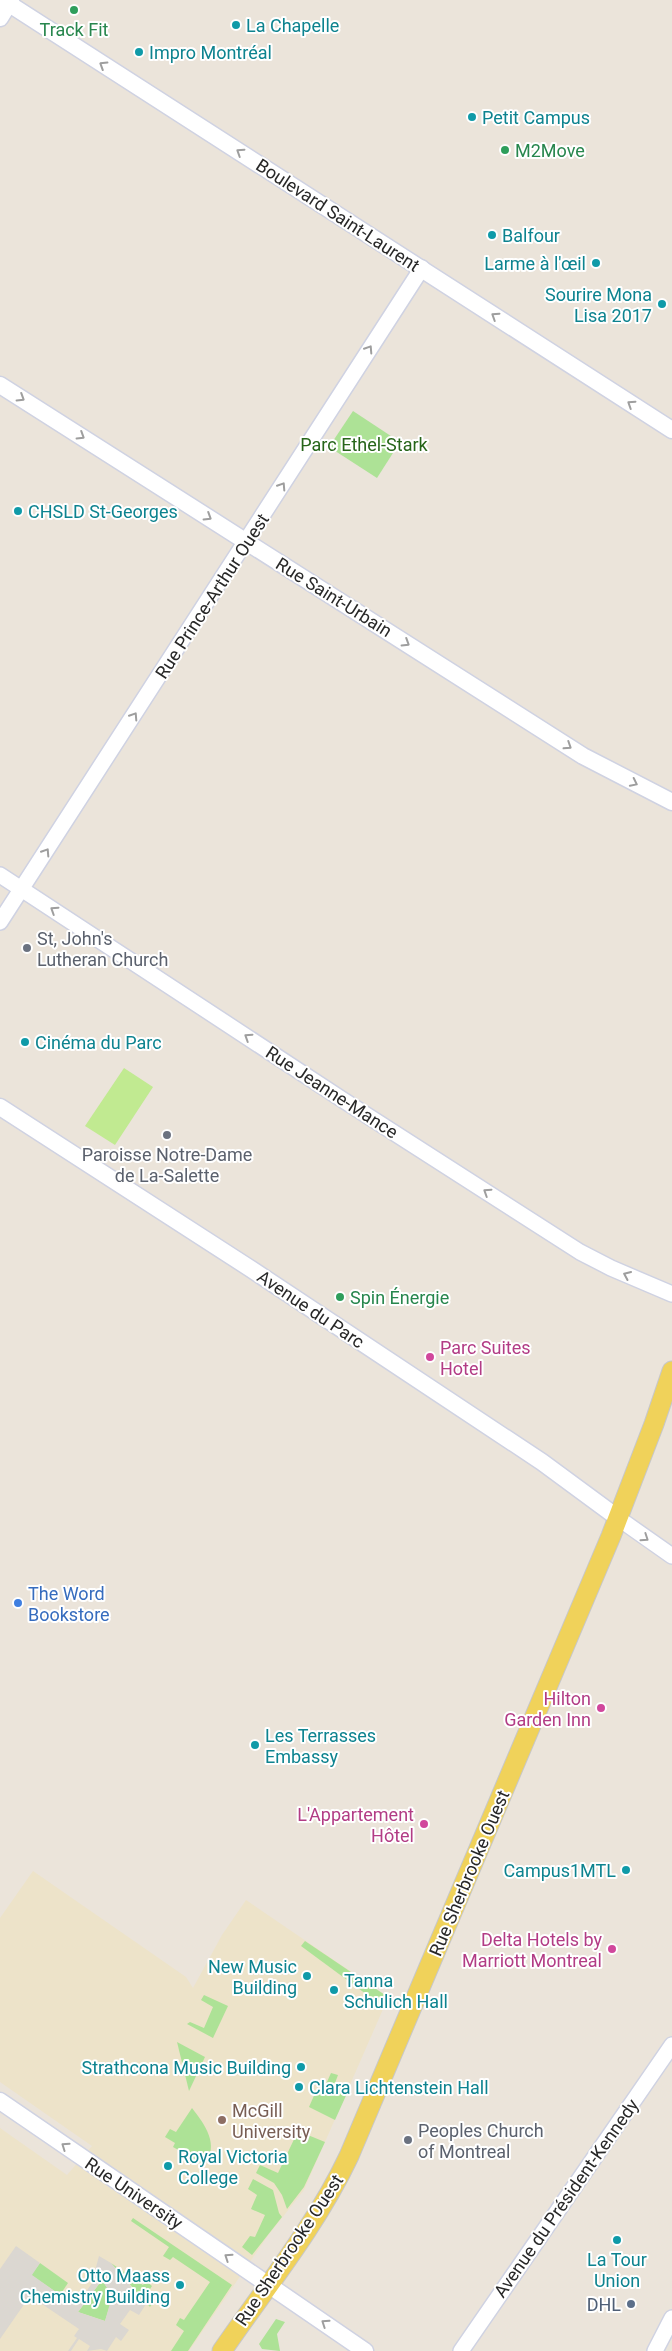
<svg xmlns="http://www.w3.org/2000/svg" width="672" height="2351" font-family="Roboto,sans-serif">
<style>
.education{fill:#ede3c9}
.green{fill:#ade296}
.pitch{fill:#c1ea91}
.plaza{fill:#dbd7d1;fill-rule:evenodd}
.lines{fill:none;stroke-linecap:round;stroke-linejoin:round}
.tertiary-casing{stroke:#cfd2e2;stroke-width:18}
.secondary-casing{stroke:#cfd2e2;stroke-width:19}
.primary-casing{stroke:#c7c7c7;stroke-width:21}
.tertiary{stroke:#fff;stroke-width:15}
.secondary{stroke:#fff;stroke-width:16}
.primary{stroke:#f0d25a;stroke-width:19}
.oneway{stroke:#9e9e9e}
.leisure-dot{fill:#2e9e5b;stroke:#fff;stroke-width:2}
.culture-dot{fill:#0f9aa8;stroke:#fff;stroke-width:2}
.worship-dot{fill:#6b7280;stroke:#fff;stroke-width:2}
.hotel-dot{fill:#d1479c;stroke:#fff;stroke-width:2}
.shop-dot{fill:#3f7fe0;stroke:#fff;stroke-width:2}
.education-dot{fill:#8d6e63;stroke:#fff;stroke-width:2}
.service-dot{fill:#5c6f8a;stroke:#fff;stroke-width:2}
.labels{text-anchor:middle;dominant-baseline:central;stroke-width:4;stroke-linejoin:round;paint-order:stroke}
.culture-label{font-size:18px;fill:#0d838f;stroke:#fff;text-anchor:start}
.leisure-label{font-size:18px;fill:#27864d;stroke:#fff;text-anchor:start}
.street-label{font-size:18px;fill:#282828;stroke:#fff}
.park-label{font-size:18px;fill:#266519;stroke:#fff}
.worship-label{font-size:18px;fill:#5b616d;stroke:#fff;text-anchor:start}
.hotel-label{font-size:18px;fill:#b23c85;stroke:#fff;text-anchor:end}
.shop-label{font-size:18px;fill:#366cbe;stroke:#fff;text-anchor:start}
.education-label{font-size:18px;fill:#785e54;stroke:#fff;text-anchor:start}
.service-label{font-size:18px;fill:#4e5e75;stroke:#fff;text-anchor:end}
</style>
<rect width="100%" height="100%" fill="#ebe4da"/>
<path class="education" d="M33,1871l153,106 7,11 29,-53 24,-35 139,95 2,5 -83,190 -37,47 -78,114h-189v-223l67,47 25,-29 -92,-64v-164z"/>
<g class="green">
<path d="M353,411l47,31 -23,36 -48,-31z"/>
<path d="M305,1941l80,54 2,5 -2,8 -84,-62z"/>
<path d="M204,1995l24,11 -15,32 -26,-14 3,-2 14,6 9,-21 -12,-7z"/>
<path d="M177,2042l28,15 -16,34z"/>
<path d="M331,2073l7,2 -3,8 14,6 -14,31 -26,-13 7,-16 6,2z"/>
<path d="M192,2108c14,18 27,36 13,57l-32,-18 2,-4 -10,-6 5,-8 6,3z"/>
<path d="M298,2131l27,11 -21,45 -17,22 -5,-14 -8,-12 -18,-10 4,-8 18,8z"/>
<path d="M253,2179l20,11 6,23 3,4 -30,38 -10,-8 8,-11 5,1 10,-22 -14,-6 6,-14 -9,-6z"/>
<path d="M133,2218l99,67 -44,66h-17l13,-20 -8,-6 4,-7 4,2 26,-38 -37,-25 -3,3 -7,-4 6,-9 -38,-26z"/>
<path d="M40,2263l28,20 -8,12 -29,-20z"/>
<path d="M111,2263l32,22 3,-4 6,5 -6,9 9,5 -5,7z"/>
<path d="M102,2280l11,16 -8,25 -27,-9z"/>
<path d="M276,2319l9,3 -8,12 3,17 -18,-2 -3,-5z"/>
</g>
<path class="pitch" d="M124,1068l29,19 -38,58 -30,-19z"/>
<path class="plaza" d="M16,2246l24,17 -8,12 44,31 19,-27 -2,-1 6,-22 12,7 35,41 -7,11 -9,-5 -10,14 9,6 -8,11 -5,-4 -9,14 -6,-2 -14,2 3,-5 -11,-7 -8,12h-3l9,-13 -3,-2 5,-7 -46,-31 -5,7 -3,-2 -25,36v-70zM102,2280l10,16 -7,25 -27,-9z"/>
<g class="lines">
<g class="tertiary-casing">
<g id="tertiary">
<path d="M0,875l343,225 237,152 31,16 61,26"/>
<path d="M0,922l422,-654"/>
<path d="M618,1518l54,38"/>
<path d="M461,2351l211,-306"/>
<path d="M655,2351l17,-33"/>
</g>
</g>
<g class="secondary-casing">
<g id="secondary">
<path d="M3,0l669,430"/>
<path d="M0,18l11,-18"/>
<path d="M0,385l583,371 89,46"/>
<path d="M0,1107l251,162 291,193 76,56"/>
<path d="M0,2101l365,250"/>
</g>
</g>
<g class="primary-casing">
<path id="primary" d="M222,2351c44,-64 94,-125 127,-195l262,-620 43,-112 18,-53"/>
</g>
<use href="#tertiary" class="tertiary"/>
<use href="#secondary" class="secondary"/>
<use href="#primary" class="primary"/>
</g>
<defs><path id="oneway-chevron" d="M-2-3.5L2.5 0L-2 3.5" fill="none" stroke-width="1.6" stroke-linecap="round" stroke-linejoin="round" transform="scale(1.25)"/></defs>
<g class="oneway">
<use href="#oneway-chevron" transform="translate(103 65) rotate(-148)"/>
<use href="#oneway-chevron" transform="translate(240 152) rotate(-147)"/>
<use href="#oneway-chevron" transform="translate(495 316) rotate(-147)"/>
<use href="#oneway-chevron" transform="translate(369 349) rotate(-57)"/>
<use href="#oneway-chevron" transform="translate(21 398) rotate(32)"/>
<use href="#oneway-chevron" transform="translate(631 404) rotate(-147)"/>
<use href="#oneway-chevron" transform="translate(81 436) rotate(32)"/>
<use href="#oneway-chevron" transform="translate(282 486) rotate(-57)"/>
<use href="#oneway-chevron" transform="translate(208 517) rotate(32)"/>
<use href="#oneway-chevron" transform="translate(406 643) rotate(32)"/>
<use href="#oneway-chevron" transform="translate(134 716) rotate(-57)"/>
<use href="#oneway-chevron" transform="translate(568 746) rotate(33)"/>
<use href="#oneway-chevron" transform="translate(634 783) rotate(26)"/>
<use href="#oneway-chevron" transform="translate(46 852) rotate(-57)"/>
<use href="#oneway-chevron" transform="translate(54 910) rotate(-147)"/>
<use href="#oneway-chevron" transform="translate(248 1037) rotate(-147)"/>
<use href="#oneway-chevron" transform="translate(487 1192) rotate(-147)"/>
<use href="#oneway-chevron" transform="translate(627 1275) rotate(-156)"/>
<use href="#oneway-chevron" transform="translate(645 1538) rotate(34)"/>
<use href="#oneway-chevron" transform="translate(65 2146) rotate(-145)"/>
<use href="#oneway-chevron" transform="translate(228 2257) rotate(-146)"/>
<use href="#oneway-chevron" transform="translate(325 2323) rotate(-146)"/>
</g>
<g class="leisure-dot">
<circle cx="74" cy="10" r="5"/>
<circle cx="505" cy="150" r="5"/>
<circle cx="340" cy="1297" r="5"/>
</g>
<g class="culture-dot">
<circle cx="236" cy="25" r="5"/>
<circle cx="139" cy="52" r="5"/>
<circle cx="472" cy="117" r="5"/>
<circle cx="492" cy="235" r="5"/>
<circle cx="596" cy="263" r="5"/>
<circle cx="662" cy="304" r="5"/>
<circle cx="18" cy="511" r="5"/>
<circle cx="25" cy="1042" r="5"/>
<circle cx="255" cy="1745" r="5"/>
<circle cx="626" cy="1870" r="5"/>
<circle cx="307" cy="1976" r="5"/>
<circle cx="334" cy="1990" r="5"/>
<circle cx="301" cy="2067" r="5"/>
<circle cx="299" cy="2087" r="5"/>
<circle cx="168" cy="2166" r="5"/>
<circle cx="617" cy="2240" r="5"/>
<circle cx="180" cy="2285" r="5"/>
</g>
<g class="worship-dot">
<circle cx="27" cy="948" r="5"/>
<circle cx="167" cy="1135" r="5"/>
<circle cx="408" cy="2140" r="5"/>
</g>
<g class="hotel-dot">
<circle cx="430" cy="1357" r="5"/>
<circle cx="601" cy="1708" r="5"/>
<circle cx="424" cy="1824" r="5"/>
<circle cx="612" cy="1949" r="5"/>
</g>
<circle class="shop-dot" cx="18" cy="1603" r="5"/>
<circle class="education-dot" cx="222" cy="2120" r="5"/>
<circle class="service-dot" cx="631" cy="2304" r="5"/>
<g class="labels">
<g class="culture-label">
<text x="246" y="25">La Chapelle</text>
<text x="149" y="52">Impro Montréal</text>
<text x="482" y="117">Petit Campus</text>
<text x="502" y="235">Balfour</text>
<text x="586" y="263" text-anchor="end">Larme à l'œil</text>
<text x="652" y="294" text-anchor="end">Sourire Mona<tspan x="652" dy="21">Lisa 2017</tspan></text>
<text x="28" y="511">CHSLD St-Georges</text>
<text x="35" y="1042">Cinéma du Parc</text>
<text x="265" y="1735">Les Terrasses<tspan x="265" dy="21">Embassy</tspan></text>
<text x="616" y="1870" text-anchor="end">Campus1MTL</text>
<text x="297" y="1966" text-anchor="end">New Music<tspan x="297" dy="21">Building</tspan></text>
<text x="344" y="1980">Tanna<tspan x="344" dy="21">Schulich Hall</tspan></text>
<text x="291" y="2067" text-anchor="end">Strathcona Music Building</text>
<text x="309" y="2087">Clara Lichtenstein Hall</text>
<text x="178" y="2156">Royal Victoria<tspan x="178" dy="21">College</tspan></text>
<text x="617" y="2259" text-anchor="middle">La Tour<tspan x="617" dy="21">Union</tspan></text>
<text x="170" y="2275" text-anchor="end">Otto Maass<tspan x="170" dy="21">Chemistry Building</tspan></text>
</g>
<g class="leisure-label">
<text x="74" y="29" text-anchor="middle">Track Fit</text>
<text x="515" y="150">M2Move</text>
<text x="350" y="1297">Spin Énergie</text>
</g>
<g class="street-label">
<text transform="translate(338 215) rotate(33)">Boulevard Saint-Laurent</text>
<text transform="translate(212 596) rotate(-57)">Rue Prince-Arthur Ouest</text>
<text transform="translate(334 597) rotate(32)">Rue Saint-Urbain</text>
<text transform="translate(332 1092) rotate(33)">Rue Jeanne-Mance</text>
<text transform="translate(311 1309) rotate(34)">Avenue du Parc</text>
<text transform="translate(469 1873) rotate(-67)">Rue Sherbrooke Ouest</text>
<text transform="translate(134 2193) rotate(34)">Rue University</text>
<text transform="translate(566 2198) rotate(-55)">Avenue du Président-Kennedy</text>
<text transform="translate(289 2250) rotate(-56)">Rue Sherbrooke Ouest</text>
</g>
<g class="park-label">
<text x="364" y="444">Parc Ethel-Stark</text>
</g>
<g class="worship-label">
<text x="37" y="938">St, John's<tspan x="37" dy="21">Lutheran Church</tspan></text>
<text x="167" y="1154" text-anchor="middle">Paroisse Notre-Dame<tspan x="167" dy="21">de La-Salette</tspan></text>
<text x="418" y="2130">Peoples Church<tspan x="418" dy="21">of Montreal</tspan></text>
</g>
<g class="hotel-label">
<text x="440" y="1347" text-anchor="start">Parc Suites<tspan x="440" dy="21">Hotel</tspan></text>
<text x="591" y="1698">Hilton<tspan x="591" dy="21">Garden Inn</tspan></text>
<text x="414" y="1814">L'Appartement<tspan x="414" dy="21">Hôtel</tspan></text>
<text x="602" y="1939">Delta Hotels by<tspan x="602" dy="21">Marriott Montreal</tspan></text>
</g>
<g class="shop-label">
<text x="28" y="1593">The Word<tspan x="28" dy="21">Bookstore</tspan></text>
</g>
<g class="education-label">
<text x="232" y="2110">McGill<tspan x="232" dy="21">University</tspan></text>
</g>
<g class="service-label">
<text x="621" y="2304">DHL</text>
</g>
</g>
</svg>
